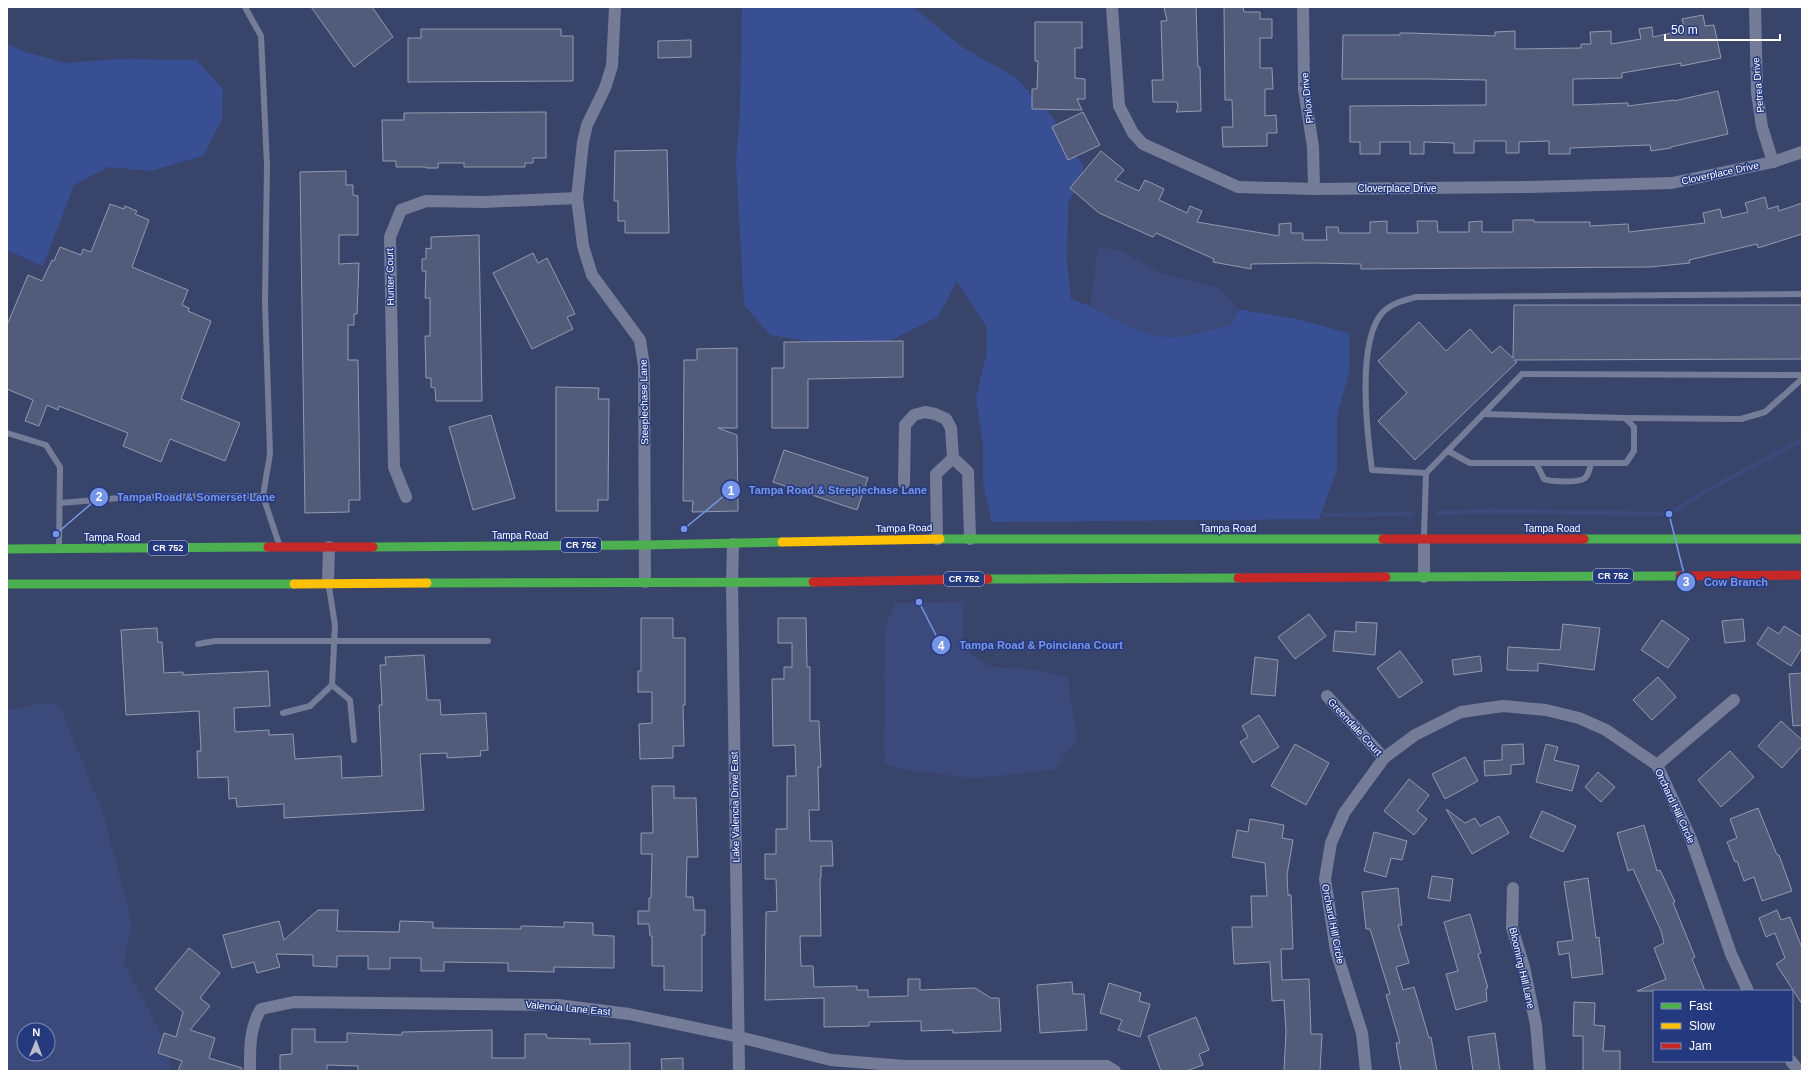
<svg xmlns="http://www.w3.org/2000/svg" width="1809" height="1078" font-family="Helvetica,sans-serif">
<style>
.green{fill:#384f94}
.water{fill:#3b4a7b;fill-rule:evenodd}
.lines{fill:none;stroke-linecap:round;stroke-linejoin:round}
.stream{stroke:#3b4a7b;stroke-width:4.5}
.building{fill:#525c7a;stroke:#9299af}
.lane{stroke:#747c98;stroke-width:6}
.street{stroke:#747c98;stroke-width:12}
.fast{stroke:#4caf50;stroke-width:9}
.slow{stroke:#ffc107;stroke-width:9}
.jam{stroke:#c62828;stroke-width:9}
.labels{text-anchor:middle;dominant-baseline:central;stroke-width:3;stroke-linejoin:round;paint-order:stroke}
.shield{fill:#25397e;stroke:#bec4d8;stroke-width:1}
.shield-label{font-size:9px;font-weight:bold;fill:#fff}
.street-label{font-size:10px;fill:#fff;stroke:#25397e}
.leader{fill:none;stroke:#7795e8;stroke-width:1.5}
.callout-dot{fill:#7795e8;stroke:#25397e;stroke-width:1.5}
.mark-label{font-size:12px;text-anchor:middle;font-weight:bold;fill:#fff}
.callout-label{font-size:11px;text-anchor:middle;font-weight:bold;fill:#7795e8;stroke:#25397e;stroke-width:3;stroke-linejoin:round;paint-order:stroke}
</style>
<rect width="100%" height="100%" fill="#39446a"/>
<g class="green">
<path d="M742,7h171l49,40 53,30 38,41 30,48v11l-15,26 -1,59 4,37 19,7 149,5 -2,-2 55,9 57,15v41l-12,41v55l-18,49 -327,3 -9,-39v-40l-7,-44 11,-48v-23l-30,-47 -19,36 -61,30 -57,-4 -50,-8 -26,-30 -8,-144 4,-48z"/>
<path d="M7,44l18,8 41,11 54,-4 76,1 27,29 -1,30 -19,37 -53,15 -42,-4 -34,18 -31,81 -36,-16z"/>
</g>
<g class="water">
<path d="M1098,247l23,4 42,23 57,14 19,23 -8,14c-24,6 -51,16 -76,11 -23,-4 -45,-19 -65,-30z"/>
<path d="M964,602l-1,36 8,17 18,11 44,4 36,7c-2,22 9,41 7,65l-9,9 -12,18 -53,7 -31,2 -72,-9 -14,-6 -1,-16 1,-119 10,-25z"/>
<path d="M44,703l13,1 5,8 41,100 29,113 -8,37 38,74 8,19v16h-163v-361zM24,1030h24v24h-24z"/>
</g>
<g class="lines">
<g class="stream">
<path d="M1438,513l56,-2 175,3 35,-22 98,-52"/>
<path d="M1325,515l87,-1"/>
</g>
</g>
<g class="building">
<path d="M311,7h61l21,30 -39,30z"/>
<path d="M1164,7h32l2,60h2l1,44 -25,1 2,-4 -1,-6h-24l-1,-22h11l-2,-59h6z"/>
<path d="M1224,7h19l1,5h16v7h12v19h-12v30h12l1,21h-8v27l11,-1 1,18h-10v13l-44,1 -1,-20h11l-1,-27h-7z"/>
<path d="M1703,15l2,11 9,-1 7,33 -40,8v-3l-59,10v5l-49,1v26l55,-2v3l46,-6v1l44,-10 10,43 -57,13v1l-20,3 -1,-6 -80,3v6h-21v-13l-30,1v11h-13v-12h-32v12h-20v-10l-30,-1v12h-14v-12h-30v12h-20v-12h-10v-36l136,-1v-25l-56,-1h-88l1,-44h57v-2h10l85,3v-4l20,-1v18l66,-1v-4h10l-1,-12 21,-1v13l30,-5 -2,-10 13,-2 1,10 32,-7 -3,-11z"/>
<path d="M1035,22h47v26h-7v30l10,1v20h-8l5,11 -50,-1v-20h5l1,-28h-3z"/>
<path d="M421,29h140v7h12v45l-165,1v-44h13z"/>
<path d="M691,40v17l-33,1v-17z"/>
<path d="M546,112v46h-13v5h-8v4h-61v-4h-26v5h-12v-1h-30v-6h-13l-1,-41h22v-7z"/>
<path d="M1083,112l17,33 -32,15 -16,-33z"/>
<path d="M667,150l2,83h-44v-12h-7v-20h-4l1,-50z"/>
<path d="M1101,151l23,19 -9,10 24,11 6,-11 19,9 -5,11 28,13 3,-7 12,5 -5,11 82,14v-12l12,-1v10h12v7h24l-1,-13h12l1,6h31v-11l17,-1v12h31l-1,-12h20l1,11h31v-10l13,-1v11h31v-12h21v2h56v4l38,-2 1,8 76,-9 -2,-10 17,-4 2,9 26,-6 -3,-9 20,-6 3,12 10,-3 1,5 23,-8v31l-44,14 -1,-4 -68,16 1,3 -40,4 -289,2v-5l-46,-1 -64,1v5l-38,-7 1,-3 -58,-26 -3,4 -54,-24 -29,-25z"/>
<path d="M346,171v14h7v10l5,1v39h-19v29l20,-1 -2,51h-3v11h-6v35h10l2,140h-11v12l-44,1 -5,-341z"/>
<path d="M110,204l14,5 1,-3 12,5 -2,3 14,6 -17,47 56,23 -6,15 7,3 -1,3 23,10 -30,78 59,24 -15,38 -55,-22 -9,23 -38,-16 5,-13 -69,-27 -1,4 -11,-5 -8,21 -14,-5 8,-21 -26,-11v-64l21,-50 14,6 10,-21 2,1 6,-14 21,8 2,-6 8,3z"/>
<path d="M479,235l3,166h-46l-1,-13 -4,-1v-9h-5l-1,-42h5v-38h-5l1,-27h-4v-12h4v-11l5,1v-12z"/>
<path d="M533,253l5,10 9,-5 28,56 -8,3 6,12 -41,20 -39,-76z"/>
<path d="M1514,305h288v54l-288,1 3,2 -102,98 -37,-39 29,-28 -29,-32 41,-39 27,29 24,-22 22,24 8,-7 13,12z"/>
<path d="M903,341v36l-95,2v49h-36v-60h12v-26z"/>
<path d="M737,348v80h-19l19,7 1,76 -46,1 1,-11h-10l1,-141h13v-11z"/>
<path d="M556,387l43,1 -1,11h11l-1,101h-10v11h-42z"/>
<path d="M491,415l24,83 -42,12 -24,-83z"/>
<path d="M784,450l84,28 -11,32 -84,-28z"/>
<path d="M1309,614l17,22 -31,23 -17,-22z"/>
<path d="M641,618h32v20h12v67h-2l1,41h-11v12l-33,1 -1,-35 13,-1v-31h-14v-21h3z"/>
<path d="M778,618h28l1,49h3v54h9l2,46h-3l1,43h-10l1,31h22l1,25h-12v12h-1l1,58h-21l1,30h12l1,21 43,-1v4h11v7l40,-1v-17h12v11l55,-2 16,10h8l2,33 -48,2v-3l-32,1v-10l-52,1v4l-45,1v-29l-59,2 1,-88 11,-1 -1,-32h-11v-25h11v-25h11v-53h9l-1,-31 -22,1 -1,-67h12v-12h8v-24h-14z"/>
<path d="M1743,619l2,22 -20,2 -3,-22z"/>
<path d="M1662,620l27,19 -21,29 -27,-18z"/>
<path d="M1356,622l21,1 -2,32 -42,-4 2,-20 21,1z"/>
<path d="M1563,624l37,4 -6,42 -56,-7v8l-31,-1 1,-23 52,3z"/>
<path d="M1784,626l18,11v11l-11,18 -34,-22 11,-17 11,7z"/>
<path d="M157,628l1,14h4l2,31 19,-1v3l85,-4 2,35 -36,2 1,24 34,-2v5l24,-1 2,25 46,-3 1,22 40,-2 -3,-71h3l-2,-40h6l-1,-8 39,-2 3,45h13l1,15 45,-2 2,37 -8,1 1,5 -34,2v-5l-27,1 4,56 -140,8v-14l-47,3 -1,-9 -7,1 -1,-22 -30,1 -1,-27h4l-2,-40 -73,4 -5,-85z"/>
<path d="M1400,651l23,31 -24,16 -22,-30z"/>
<path d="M1480,656l2,15 -28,4 -2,-15z"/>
<path d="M1255,657l23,3 -3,36 -24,-2z"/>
<path d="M1802,673v52l-9,1 -4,-52z"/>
<path d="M1658,677l18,20 -24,23 -19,-20z"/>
<path d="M1259,715l20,32 -26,16 -13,-21 8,-5 -6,-11z"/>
<path d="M1781,721l21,19v6l-20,22 -24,-22z"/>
<path d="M1295,744l34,19 -23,42 -35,-19z"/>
<path d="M1523,744l1,20 -13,1v9l-26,2 -1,-15 18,-1v-15z"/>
<path d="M1546,744l12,3 -4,13 25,6 -7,25 -36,-9z"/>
<path d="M1730,751l24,26 -33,30 -23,-27z"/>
<path d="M1465,757l13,24 -33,18 -13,-25z"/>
<path d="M1598,772l17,15 -14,15 -16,-15z"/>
<path d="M1409,779l20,16 -12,16 10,8 -13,16 -30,-24z"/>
<path d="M652,786h22v12h22l2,59h-11l-1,40h7l1,13h11v25h-3v56l-38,-1v-24h-12v-30h-2l-1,-12h-11v-13h11v-13h2l1,-44h-11v-21h12z"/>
<path d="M1758,808l19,47h2l13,36 -30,10 -8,-24 -10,4 -7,-20 -2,1 -8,-20 10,-4 -7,-19z"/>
<path d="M1446,809l19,14 10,-5 5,8 19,-10 10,17 -37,21z"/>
<path d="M1542,811l34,15 -13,26 -33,-15z"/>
<path d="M1250,819l34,6 -2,13 11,2 -6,35 1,20h3l2,54h-12l1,31 27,-1 2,55h11l-2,37h-36l2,-40 -2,-31 -12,1 -2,-39 -36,2 -2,-37h20l-1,-31h16l-2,-33 -33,-6 5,-27 11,2z"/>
<path d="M1644,825l13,46 3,-1 15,32 -2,1 22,54 -3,2 13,32h-68l29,-12 -12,-31 10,-5 -3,-12 -28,-62 -5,2 -11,-38z"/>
<path d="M1374,832l33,9 -5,19 -11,-2 -5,19 -22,-6z"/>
<path d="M1432,876l21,3 -3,22 -22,-3z"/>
<path d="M1588,878l8,60 3,-1 4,37 -31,4 -3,-25 -10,2 -2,-13 16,-2 -9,-58z"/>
<path d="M1398,888l4,37h-4l11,38 -13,4 7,23 11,-3 15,51 2,-1 6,34h-36l-5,-28h4l-14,-48 4,-1 -20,-65h-4l-4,-37z"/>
<path d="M318,910h20l-1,21 62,1 1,-11 33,1v6l88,1v-3l43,1v-5l29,1v12l21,1v32l-60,-1v5l-46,-1v-8l-64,-1v9h-23v-13h-31v11h-22v-13h-31v11l-24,-1v-11l-37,-1 4,13 -23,6 -3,-11 -22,6 -9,-33 56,-14 5,19z"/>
<path d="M1777,910l4,10 9,-3 12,31v56l-26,-40 9,-6 -10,-25 -9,4 -7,-19z"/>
<path d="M1470,914l11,39 -3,1 10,34h-2l1,13 -31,9 -10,-36 12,-3 -14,-49z"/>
<path d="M189,948l31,25 -20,25 10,8 -20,24 25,8 -6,20 33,10 -1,3h-63l4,-10 -24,-8 6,-20 12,4 7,-25 -28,-23z"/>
<path d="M1072,982l1,12h11l3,36 -47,3 -3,-48z"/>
<path d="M1109,983l32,10 -2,8 11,3 -10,33 -22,-7 4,-10 -22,-7z"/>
<path d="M1574,1002l21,1 -1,22 11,1 -2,25h17v20h-37v-35h-10z"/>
<path d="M1196,1017l13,33 -10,4 4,11 -17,6h-25l-13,-35z"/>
<path d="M292,1029h23v13h32v-9l55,2v-3l90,-2v28h33v-24h21l1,4 43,1v5l40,-1v28h-272v-5l-31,-1v6h-47v-16l12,-1z"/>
<path d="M1495,1033l5,38h-27l-5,-34z"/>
<path d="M683,1058v13h-21l-1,-12z"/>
</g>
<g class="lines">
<g class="lane">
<path d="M245,7l16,29 6,129 -2,137 5,152 -7,42"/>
<path d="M1625,418l116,1 24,-7 37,-33"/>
<path d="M7,433l39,12 14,22 -1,80"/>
<path d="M1448,451l22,12h156l8,-12v-24l-9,-9 -142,-4"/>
<path d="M1536,463l8,16c7,3 35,4 41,-1 4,-4 5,-10 6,-15"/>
<path d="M1426,473l-54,-3c-5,-38 -16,-129 11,-158 9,-9 22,-12 33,-15l386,-3"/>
<path d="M60,503l72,-6 131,-1 16,48"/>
<path d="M1424,536l2,-63 96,-99 280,1"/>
<path d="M329,587l6,38 -3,60 18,15 4,40"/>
<path d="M198,644l17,-3h273"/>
<path d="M283,713l27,-7 22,-21"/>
</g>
<g class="street">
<path d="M615,7l-3,59 -7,22 -18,37 -4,17 -6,56 6,48 9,29 48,65 4,26 1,216"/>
<path d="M1112,7l7,99 14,27 10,11 95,43 76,2 215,-2 143,-4 101,-21 29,-10"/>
<path d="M1303,7l1,82 9,58 1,42"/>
<path d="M1755,7l2,86 5,34 11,35"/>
<path d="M904,483l1,-58 9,-10 11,-3 10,2 11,5 5,9 2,30 15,14 2,67"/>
<path d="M406,497l-12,-30 -4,-230 11,-27 25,-9 57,1 94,-4"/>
<path d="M937,539l-1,-65 17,-16"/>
<path d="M1424,540v37"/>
<path d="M733,544l-1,39 7,488"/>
<path d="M328,583l1,-36"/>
<path d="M1327,696l57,62"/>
<path d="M1657,765l77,-65"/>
<path d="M1513,888l-1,39 12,40 12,58 4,46"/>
<path d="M1791,1061l8,10"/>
<path d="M250,1071c0,-21 -1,-43 11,-62l33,-7 264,3 71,9 110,23 92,23 74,6h202l8,5"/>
<path d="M1366,1071l-4,-38 -26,-82 -11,-72 6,-36 13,-30 40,-55 31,-23 46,-23 42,-6 43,4 33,8 27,12 51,35 34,74 40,115 17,37"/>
</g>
<g class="fast">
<path d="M940,539h443"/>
<path d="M1584,539h218"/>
<path d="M373,547l272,-2 137,-3"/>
<path d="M7,549l261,-2"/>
<path d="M1386,577l294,-1"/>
<path d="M988,579l250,-1"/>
<path d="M427,583l386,-1"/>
<path d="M7,584h287"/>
</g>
<g class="slow">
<path d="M782,542l158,-3"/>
<path d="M294,584l133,-1"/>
</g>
<g class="jam">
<path d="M1383,539h201"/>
<path d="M268,547h105"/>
<path d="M1680,576l122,-1"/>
<path d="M1238,578l148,-1"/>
<path d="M813,582l175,-3"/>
</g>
</g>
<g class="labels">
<g class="shield">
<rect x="561" y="538" width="40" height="14" rx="3"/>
<rect x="148" y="541" width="40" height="14" rx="3"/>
<rect x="1593" y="569" width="40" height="14" rx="3"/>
<rect x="944" y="572" width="40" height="14" rx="3"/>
</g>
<g class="shield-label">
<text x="581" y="545">CR 752</text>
<text x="168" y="548">CR 752</text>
<text x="1613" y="576">CR 752</text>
<text x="964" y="579">CR 752</text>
</g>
<g class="street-label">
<text transform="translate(1758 85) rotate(-95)">Petrea Drive</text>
<text transform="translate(1307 98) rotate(-96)">Phlox Drive</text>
<text transform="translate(1720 173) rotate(-12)">Cloverplace Drive</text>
<text x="1397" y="188">Cloverplace Drive</text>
<text transform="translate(390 277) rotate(-91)">Hunter Court</text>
<text transform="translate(644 402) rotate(-91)">Steeplechase Lane</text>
<text transform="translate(904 528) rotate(-1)">Tampa Road</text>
<text x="1228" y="528">Tampa Road</text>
<text x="1552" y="528">Tampa Road</text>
<text x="520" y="535">Tampa Road</text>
<text x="112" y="537">Tampa Road</text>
<text transform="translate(1355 727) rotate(47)">Greendale Court</text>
<text transform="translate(1675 806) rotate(65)">Orchard Hill Circle</text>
<text transform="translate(735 807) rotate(-91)">Lake Valencia Drive East</text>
<text transform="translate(1333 924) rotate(79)">Orchard Hill Circle</text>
<text transform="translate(1522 968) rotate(77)">Blooming Hill Lane</text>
<text transform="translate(568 1008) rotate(5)">Valencia Lane East</text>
</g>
</g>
<path class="leader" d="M684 529L731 490M56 534L99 497M1669 514L1686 582M919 602L941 645"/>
<g class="callout-dot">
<circle cx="684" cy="529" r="4"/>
<circle cx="56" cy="534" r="4"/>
<circle cx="1669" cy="514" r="4"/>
<circle cx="919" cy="602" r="4"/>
<circle cx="731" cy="490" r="10"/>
<circle cx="99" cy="497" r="10"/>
<circle cx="1686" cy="582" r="10"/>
<circle cx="941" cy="645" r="10"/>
</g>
<g class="mark-label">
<text x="731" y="495">1</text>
<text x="99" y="501">2</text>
<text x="1686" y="586">3</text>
<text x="941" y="650">4</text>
</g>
<g class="callout-label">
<text x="838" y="494">Tampa Road &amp; Steeplechase Lane</text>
<text x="196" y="501">Tampa Road &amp; Somerset Lane</text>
<text x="1736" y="586">Cow Branch</text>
<text x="1041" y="649">Tampa Road &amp; Poinciana Court</text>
</g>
<rect width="1809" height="1078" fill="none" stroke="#ffffff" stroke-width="16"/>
<rect x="1653" y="990" width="140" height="72" fill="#25397e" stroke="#7c88b2"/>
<rect x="1661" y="1003" width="20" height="6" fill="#4caf50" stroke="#7c88b2"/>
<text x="1689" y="1010" font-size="12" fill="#ffffff">Fast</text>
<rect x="1661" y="1023" width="20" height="6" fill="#ffc107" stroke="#7c88b2"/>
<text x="1689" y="1030" font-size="12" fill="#ffffff">Slow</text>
<rect x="1661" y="1043" width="20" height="6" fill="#c62828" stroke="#7c88b2"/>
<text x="1689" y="1050" font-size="12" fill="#ffffff">Jam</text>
<g transform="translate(36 1042) rotate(1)"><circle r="19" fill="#25397e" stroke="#7c88b2"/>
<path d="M0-3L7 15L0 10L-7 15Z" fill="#babecb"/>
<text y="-6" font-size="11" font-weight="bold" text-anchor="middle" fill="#ffffff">N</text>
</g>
<path d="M1665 34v6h115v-6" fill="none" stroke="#ffffff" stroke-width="2"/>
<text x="1671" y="34" font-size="12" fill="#ffffff" stroke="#25397e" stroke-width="3" paint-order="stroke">50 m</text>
</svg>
